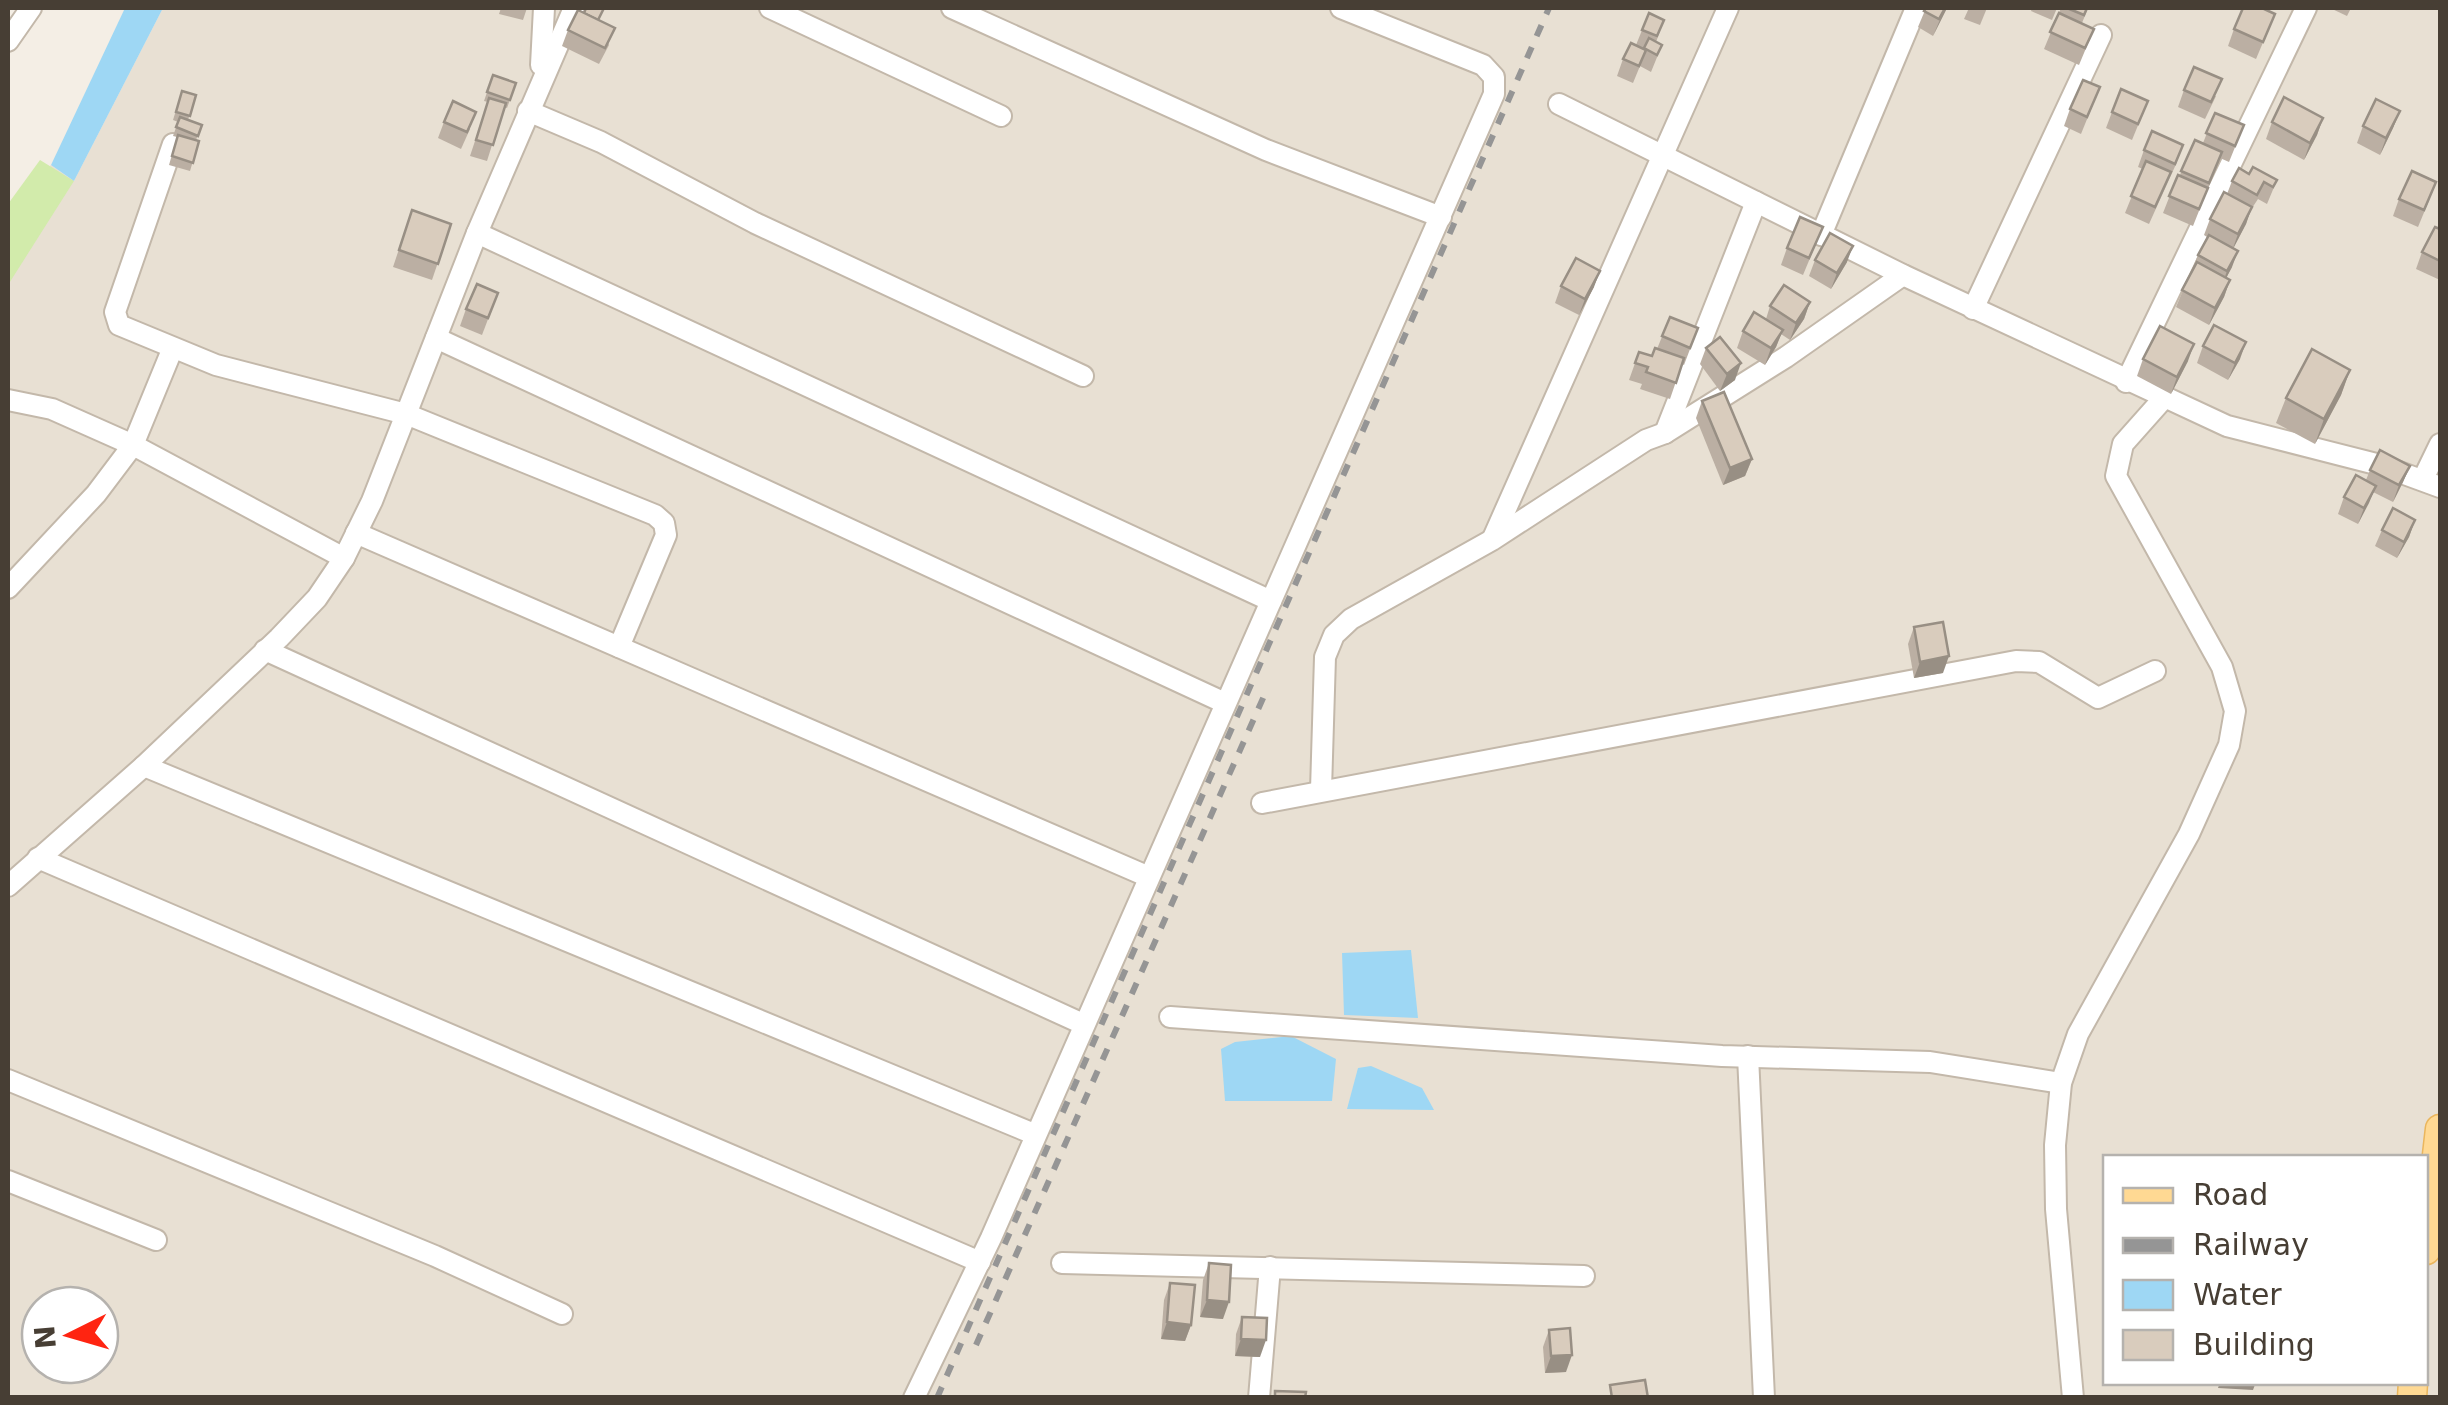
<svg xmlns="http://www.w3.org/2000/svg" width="2448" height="1405" font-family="'DejaVu Sans',sans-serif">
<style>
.residential{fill:#e8e0d3;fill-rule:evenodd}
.green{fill:#d2ebab}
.water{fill:#9ed7f4}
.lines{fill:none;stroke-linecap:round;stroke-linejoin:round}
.minor-casing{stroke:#c3b8aa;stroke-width:24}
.major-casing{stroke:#eab65d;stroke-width:31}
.minor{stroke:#fff;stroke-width:20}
.major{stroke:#ffd993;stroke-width:28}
.rail{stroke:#959595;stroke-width:6;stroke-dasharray:12 12;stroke-linecap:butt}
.wall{fill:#bbafa3}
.shaded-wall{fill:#988f84}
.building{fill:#d9ccbd;stroke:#988f84;stroke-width:2.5}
</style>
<rect width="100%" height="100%" fill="#f4eee5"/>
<path class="residential" d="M163,8h2277v1389l-2432,1v-1194l43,-39 23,16zM2106,1158h320v224h-320zM40,1305h60v60h-60z"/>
<path class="green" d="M40,160l34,21 -66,104v-81z"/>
<g class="water">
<path d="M125,8h38l-89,173 -23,-16z"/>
<path d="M1411,950l7,68 -74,-3 -2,-62z"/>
<path d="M1291,1036l45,23 -4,42h-107l-4,-52 14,-7z"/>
<path d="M1371,1066l51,22 12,22 -87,-1 11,-41z"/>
</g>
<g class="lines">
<g class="minor-casing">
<g id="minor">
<path d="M770,8l231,108"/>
<path d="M952,8l314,142 175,67"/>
<path d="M8,41l23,-33"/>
<path d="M541,65l3,-57"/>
<path d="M1559,104l344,171 324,151 153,39 60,22"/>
<path d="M528,111l73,31 154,81 328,153"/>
<path d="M173,144l-58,168 4,13 97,40 190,49 249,101 9,8 2,12 -47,112"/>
<path d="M477,233l794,368"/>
<path d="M1821,235l95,-227"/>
<path d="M1973,309l128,-274"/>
<path d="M436,338l789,365"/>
<path d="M2126,382l180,-374"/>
<path d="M8,400l44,9 81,36 211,113"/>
<path d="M1665,433l91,-231"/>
<path d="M2423,479l17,-35"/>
<path d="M356,533l793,344"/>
<path d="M1493,538l235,-530"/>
<path d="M8,588l88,-94 37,-49 39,-95"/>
<path d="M265,650l818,374"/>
<path d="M144,766l890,368"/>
<path d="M1321,790l4,-133 9,-22 17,-16 141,-79 154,-100 19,-7 121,-76 117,-82"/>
<path d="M1262,803l754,-142 23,1 59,36 57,-27"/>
<path d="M38,858l942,404"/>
<path d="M8,886l136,-120 135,-128 38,-40 27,-40 28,-57 105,-268 97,-225"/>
<path d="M1170,1017l552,39 208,6 131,21"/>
<path d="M1748,1056l16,342"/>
<path d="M8,1080l427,176 127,58"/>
<path d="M8,1181l148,59"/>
<path d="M1062,1263l522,13"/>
<path d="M914,1398l77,-160 503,-1144v-17l-11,-12 -142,-57"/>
<path d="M1259,1398l11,-131"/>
<path d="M2073,1398l-17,-189 -1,-64 6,-62 17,-49 111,-200 40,-89 6,-34 -13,-44 -106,-191 7,-32 40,-45"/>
</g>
</g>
<g class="major-casing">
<g id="major">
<path d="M2426,1250l14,-121"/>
<path d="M2412,1398l1,-16"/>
</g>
</g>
<use href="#minor" class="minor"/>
<use href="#major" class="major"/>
<g class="rail">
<path d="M976,1345l292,-658"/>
<path d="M937,1398l612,-1390"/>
</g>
</g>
<g class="wall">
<path d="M501,8h26l-4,12 -24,-6z"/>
<path d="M1926,8h21l-14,28 -15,-9z"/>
<path d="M1969,8h18l-7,17 -16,-6z"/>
<path d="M2032,8h25l-5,12 -21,-9z"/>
<path d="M2061,8h27l-6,15 12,6 -15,36 -35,-16z"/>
<path d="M2330,8h21l-4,8z"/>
<path d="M584,13l15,7 10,25 -10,19 -37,-18 6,-16z"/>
<path d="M1649,13l15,7 -8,22 6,3 -11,27 -11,-6 -7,17 -16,-7 6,-17 13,-14z"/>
<path d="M2275,14l-19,45 -28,-13 6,-17z"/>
<path d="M493,75l23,8 -9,25 -3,-1 -17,54 -17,-5 18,-54 -4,-1z"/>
<path d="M2100,87l-19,47 -17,-8 6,-17z"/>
<path d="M2184,90l32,6 -11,23 -27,-12z"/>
<path d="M182,91l14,4 -8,25 14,5 -6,15 3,1 -9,30 -21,-6 8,-28 -4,-1 5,-14 -5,-2z"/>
<path d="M2148,101l-16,39 -26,-12 6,-16z"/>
<path d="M2400,111l-7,17 -13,27 -23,-12 6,-17z"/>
<path d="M2215,113l29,12 -15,37 -9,-4 -27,68 -30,-13 15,-38h2l15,-35 8,3z"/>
<path d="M2323,118l-6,17 -13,25 -38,-21 6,-17z"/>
<path d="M444,122l26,7 -9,20 -23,-11z"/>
<path d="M2144,150l33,12 -28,62 -24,-11 18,-44 -5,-2z"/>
<path d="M2249,174l28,6 -10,24 -9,-5 -8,12 -4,13 -13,24 -1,19 -6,11 4,2 -6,17 -15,28 -33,-18 22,-52 9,-18 -3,-2 6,-16 17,-25 5,-13z"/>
<path d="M2430,198l-12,29 -25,-11 6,-17z"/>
<path d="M412,210l39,14 -19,56 -39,-13z"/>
<path d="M1823,227l-20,48 -22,-10 6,-17z"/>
<path d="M2440,229v51l-24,-11 6,-17z"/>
<path d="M1815,260l32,2 -16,27 -22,-13z"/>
<path d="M1561,286l33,1 -15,28 -24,-12z"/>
<path d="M498,293l-16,42 -22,-9 6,-17z"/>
<path d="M1810,302l-6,17 -14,21 -9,-6 -5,13 -11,18 -28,-17 6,-17 23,-12 4,-13z"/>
<path d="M1670,317l28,11 -14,37 -2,-1 -12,35 -30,-10 2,-5 -13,-4 10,-28 13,4 5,-7z"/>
<path d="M2203,346l37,13 -12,21 -31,-17z"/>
<path d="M1706,348l29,32 -15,11 -20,-27z"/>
<path d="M2143,359l45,2 -17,33 -34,-18z"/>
<path d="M2350,370l-9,25 -26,49 -39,-21 10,-25z"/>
<path d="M1702,401l50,58 -7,17 -22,9 -27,-67z"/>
<path d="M2410,466l-7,16 -10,20 -20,-10 -15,32 -20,-10 6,-17 22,-17 4,-10z"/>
<path d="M2415,520l-6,17 -12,21 -22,-12 7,-16z"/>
<path d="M1914,627l29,46 -29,5 -6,-34z"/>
<path d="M1209,1263l14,56 -23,-2 3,-37z"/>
<path d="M1170,1283l21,42 -6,16 -24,-2 3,-39z"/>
<path d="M1242,1317l18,40 -25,-1 1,-22z"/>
<path d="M1549,1330l17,42 -21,1 -2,-26z"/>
</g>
<g class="shaded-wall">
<path d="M1945,8h2l-14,28z"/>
<path d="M2400,111l-7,17 -13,27 6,-17z"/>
<path d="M2323,118l-6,17 -13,25 6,-17z"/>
<path d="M2252,207l-6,17 -14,27 6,-17z"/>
<path d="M1853,246l-6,16 -16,27 6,-16z"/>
<path d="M2238,251l-6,16 -11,21 6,-17z"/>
<path d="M1600,271l-6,16 -15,28 6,-16z"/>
<path d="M2230,280l-6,17 -15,28 6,-17z"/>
<path d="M1810,302l-6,17 -14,21 6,-17z"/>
<path d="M1783,330l-7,17 -11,18 6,-17z"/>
<path d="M2246,342l-6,17 -12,21 7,-17z"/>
<path d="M2194,344l-6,17 -17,33 6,-17z"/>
<path d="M1741,363l-6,17 -15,11 7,-17z"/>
<path d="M2350,370l-9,25 -26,49 9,-25z"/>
<path d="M1752,459l-7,17 -22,9 7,-17z"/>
<path d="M2410,466l-7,16 -10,20 6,-17z"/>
<path d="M2376,486l-7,17 -11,21 6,-16z"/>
<path d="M2415,520l-6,17 -12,21 7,-16z"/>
<path d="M1949,656l-6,17 -29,5 6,-16z"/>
<path d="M1207,1300l22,2 -6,17 -23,-2z"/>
<path d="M1167,1322l24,3 -6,16 -24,-2z"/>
<path d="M1241,1339l25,1 -6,17 -25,-1z"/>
<path d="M1572,1355l-6,17 -21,1 6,-17z"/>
<path d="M2220,1382h36l-3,8 -35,-2z"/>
</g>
<g class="building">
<path d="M586,8h18l-6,12 -14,-7z"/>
<path d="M1926,8h19l-6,11 -15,-8z"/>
<path d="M2067,8h20l-3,7z"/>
<path d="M2243,8h19l13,6 -12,28 -29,-13z"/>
<path d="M578,10l37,18 -10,20 -37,-18z"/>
<path d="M1649,13l15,7 -7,16 -15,-6z"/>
<path d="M2059,13l35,16 -9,19 -35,-16z"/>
<path d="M1649,38l13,7 -5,10 -13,-7z"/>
<path d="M1631,43l15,7 -7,16 -16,-7z"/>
<path d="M2194,67l28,12 -11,23 -27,-12z"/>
<path d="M493,75l23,8 -6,17 -23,-8z"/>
<path d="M2083,80l17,7 -13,30 -17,-8z"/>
<path d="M2121,89l27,12 -10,23 -26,-12z"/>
<path d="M182,91l14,4 -6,21 -14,-4z"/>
<path d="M2284,97l39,21 -13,25 -38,-21z"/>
<path d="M489,98l17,5 -13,42 -17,-5z"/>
<path d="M2376,99l24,12 -14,27 -23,-12z"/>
<path d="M453,101l23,11 -9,20 -23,-10z"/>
<path d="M2215,113l29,12 -9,21 -29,-13z"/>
<path d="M180,117l22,8 -4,11 -22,-9z"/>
<path d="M2152,131l31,14 -8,19 -31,-14z"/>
<path d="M178,135l21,6 -6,22 -21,-7z"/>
<path d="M2195,140l27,12 -13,31 -28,-12z"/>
<path d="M2146,161l25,11 -16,35 -24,-11z"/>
<path d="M2253,167l24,13 -4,7 -9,-5 -7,13 -25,-14 7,-13 10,6z"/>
<path d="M2412,171l24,11 -12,28 -25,-11z"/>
<path d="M2178,175l30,13 -9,21 -30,-13z"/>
<path d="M2224,192l28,15 -14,27 -28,-15z"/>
<path d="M412,210l39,14 -13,40 -39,-14z"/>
<path d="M1800,217l23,10 -14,31 -22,-10z"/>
<path d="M2435,227l5,2v32l-18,-9z"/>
<path d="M1830,233l23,13 -16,27 -22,-13z"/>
<path d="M2209,235l29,16 -11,20 -29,-16z"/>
<path d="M1576,258l24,13 -15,28 -24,-13z"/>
<path d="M2197,262l33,18 -15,28 -33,-18z"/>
<path d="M477,284l21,9 -10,25 -22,-9z"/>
<path d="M1784,285l26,17 -14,21 -26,-17z"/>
<path d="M1754,312l29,18 -12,18 -28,-17z"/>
<path d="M1670,317l28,11 -8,20 -28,-12z"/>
<path d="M2214,325l32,17 -11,21 -32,-17z"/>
<path d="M2160,326l34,18 -17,33 -34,-18z"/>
<path d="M1720,337l21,26 -14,11 -21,-26z"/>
<path d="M1655,348l29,10 -8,25 -30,-11 2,-5 -13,-4 4,-11 13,4z"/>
<path d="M2312,349l38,21 -26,49 -38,-21z"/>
<path d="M1724,392l28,67 -22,9 -28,-67z"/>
<path d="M2380,450l30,16 -11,19 -29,-15z"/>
<path d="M2356,475l20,11 -12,22 -20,-11z"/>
<path d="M2393,508l22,12 -11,22 -22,-12z"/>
<path d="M1943,622l6,34 -29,6 -6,-35z"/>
<path d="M1209,1263l22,2 -2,37 -22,-2z"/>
<path d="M1170,1283l25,2 -4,40 -24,-3z"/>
<path d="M1242,1317l25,1 -1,22 -25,-1z"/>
<path d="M1570,1328l2,27 -21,1 -2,-26z"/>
<path d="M1645,1380l3,18h-36l-2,-13z"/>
<path d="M1275,1391l31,1 -1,6h-30z"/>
</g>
<rect width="2448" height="1405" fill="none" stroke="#473e34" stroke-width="20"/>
<rect x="2103" y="1155" width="325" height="230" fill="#ffffff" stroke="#b5b2ae" stroke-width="2.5"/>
<rect x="2123" y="1188" width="50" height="15" fill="#ffd993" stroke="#b5b2ae" stroke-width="2.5"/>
<text x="2193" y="1205" font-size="30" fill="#473e34">Road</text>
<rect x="2123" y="1238" width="50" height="15" fill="#959595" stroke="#b5b2ae" stroke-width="2.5"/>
<text x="2193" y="1255" font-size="30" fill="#473e34">Railway</text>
<rect x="2123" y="1280" width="50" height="30" fill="#9ed7f4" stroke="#b5b2ae" stroke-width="2.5"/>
<text x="2193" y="1305" font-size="30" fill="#473e34">Water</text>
<rect x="2123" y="1330" width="50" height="30" fill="#d9ccbd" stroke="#b5b2ae" stroke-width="2.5"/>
<text x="2193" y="1355" font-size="30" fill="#473e34">Building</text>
<g transform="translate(70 1335) rotate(265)"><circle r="48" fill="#ffffff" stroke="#b5b2ae" stroke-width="2.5"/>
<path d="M0-8L18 38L0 25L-18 38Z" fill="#ff2411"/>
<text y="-15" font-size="28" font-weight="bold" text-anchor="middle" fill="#473e34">N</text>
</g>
</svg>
